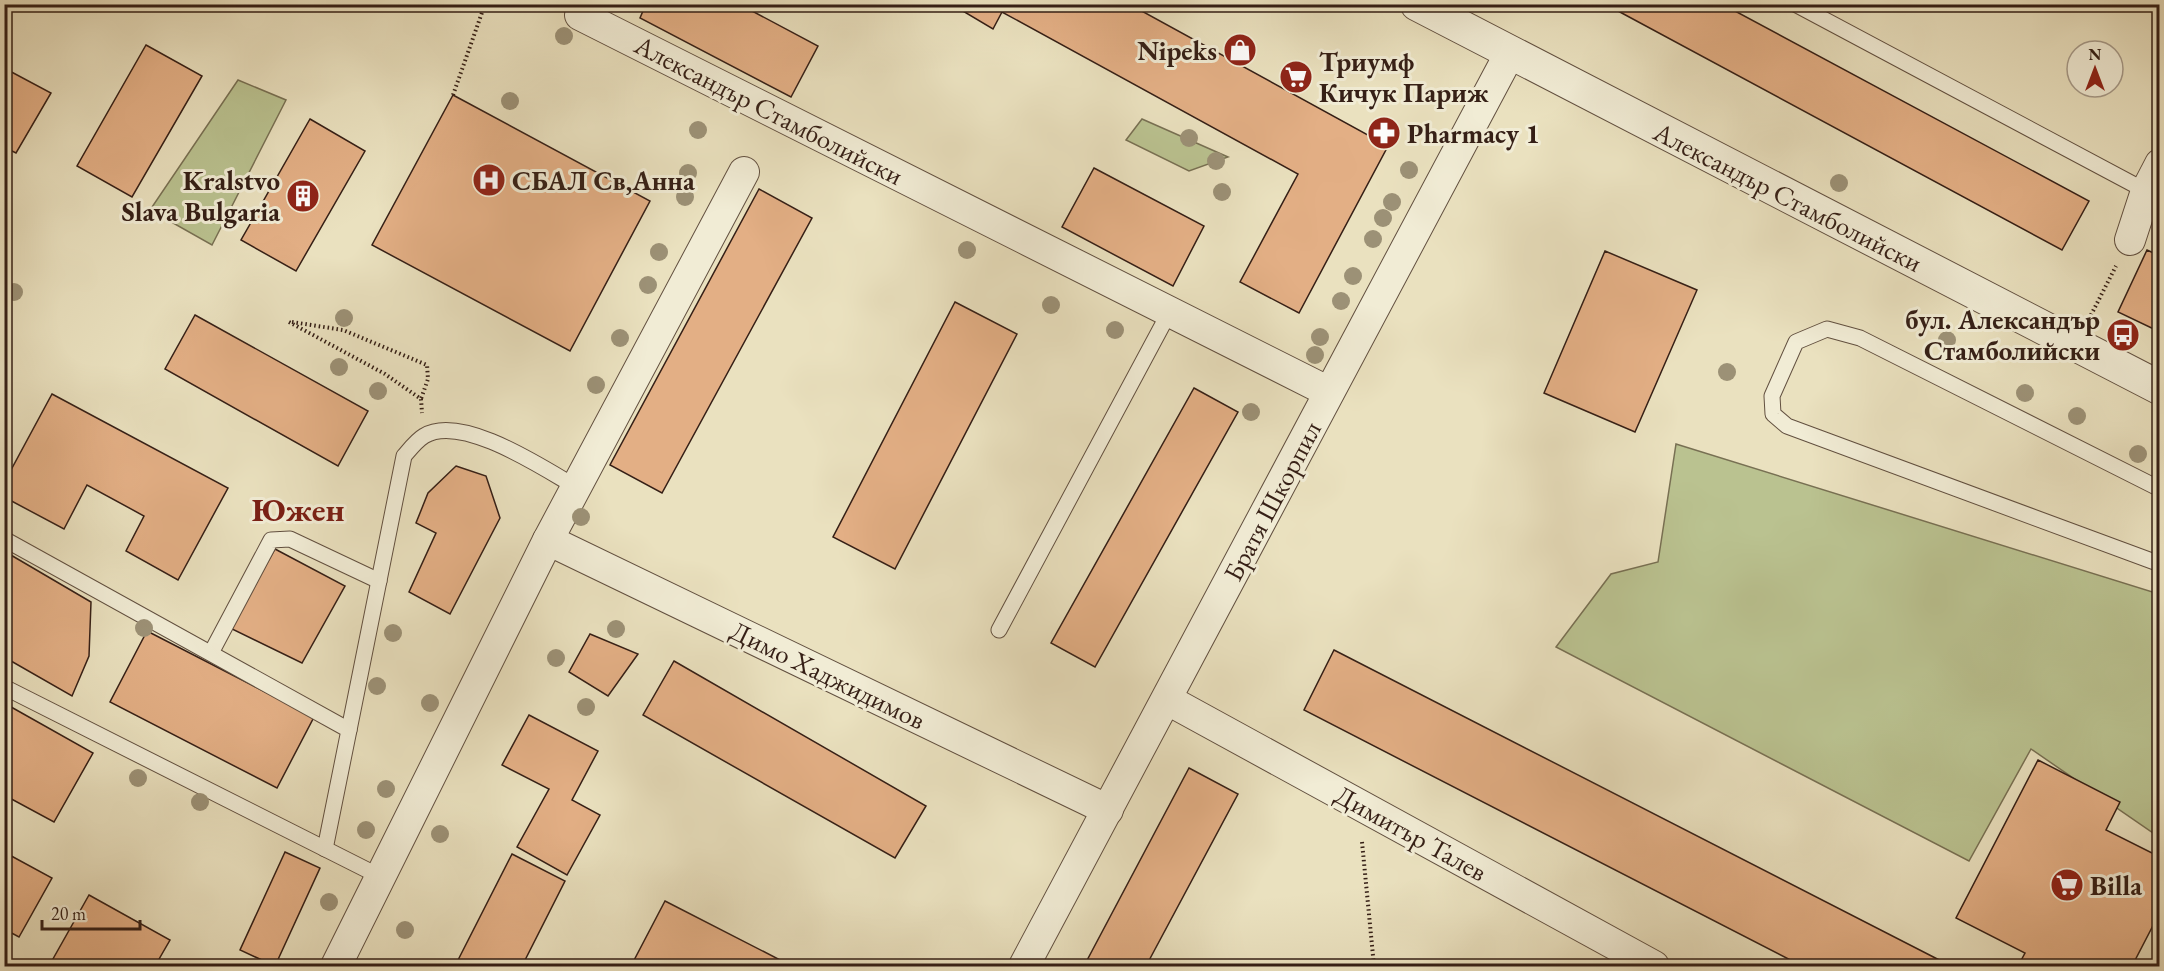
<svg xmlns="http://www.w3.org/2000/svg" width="2164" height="971" font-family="'EB Garamond',serif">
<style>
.green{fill:#bac290;stroke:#787053;stroke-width:1.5}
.building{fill:#e3af85;stroke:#351f16;stroke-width:1.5}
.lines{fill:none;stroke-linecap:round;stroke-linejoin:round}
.service-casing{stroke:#625040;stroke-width:17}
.minor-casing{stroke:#625040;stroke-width:32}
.tertiary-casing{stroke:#625040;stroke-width:35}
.path{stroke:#351f16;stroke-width:4;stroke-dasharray:1.5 3;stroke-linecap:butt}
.service{stroke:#f1ecd5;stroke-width:15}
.minor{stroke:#f1ecd5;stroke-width:30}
.tertiary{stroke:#f1ecd5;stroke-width:33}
.tree{fill:#9c9176}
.labels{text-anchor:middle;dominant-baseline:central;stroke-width:6;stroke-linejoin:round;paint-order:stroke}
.poi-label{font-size:27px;font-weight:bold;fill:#351f16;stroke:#f1ecd5;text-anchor:start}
.street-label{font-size:27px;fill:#351f16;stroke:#f1ecd5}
.district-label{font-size:33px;font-weight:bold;fill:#7a1f14;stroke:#f1ecd5}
</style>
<rect width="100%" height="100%" fill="#eae1bf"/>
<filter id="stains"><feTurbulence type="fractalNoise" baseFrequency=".00333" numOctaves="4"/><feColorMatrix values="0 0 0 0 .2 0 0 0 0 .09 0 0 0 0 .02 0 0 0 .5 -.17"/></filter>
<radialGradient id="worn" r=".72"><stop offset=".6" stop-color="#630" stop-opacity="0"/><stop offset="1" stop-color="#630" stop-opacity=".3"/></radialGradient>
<g class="green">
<path d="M238,80l48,20 -74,145 -62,-35z"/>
<path d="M1142,119l86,38 -39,14 -63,-31z"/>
<path d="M1676,444l483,150v243l-128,-88 -62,112 -413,-214 55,-73 47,-12z"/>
</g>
<g class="building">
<path d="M646,4h93l79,42 -27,51 -151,-79z"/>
<path d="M951,4h178l259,142 -89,167 -59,-31 58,-108 -296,-162 -9,17z"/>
<path d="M1605,4h117l367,197 -27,49z"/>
<path d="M146,45l56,31 -70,121 -55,-31z"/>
<path d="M4,68l47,25 -35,60 -12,-6z"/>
<path d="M453,95l197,106 -80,150 -198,-106z"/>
<path d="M310,119l55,32 -69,120 -55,-31z"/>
<path d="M1094,168l110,58 -31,60 -111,-59z"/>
<path d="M759,189l53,29 -150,275 -52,-28z"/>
<path d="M2147,250l13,6v76l-42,-20z"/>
<path d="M1605,251l92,39 -62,142 -91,-39z"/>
<path d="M955,302l62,32 -122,235 -62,-32z"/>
<path d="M195,315l173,96 -30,55 -173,-97z"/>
<path d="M1194,388l44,24 -143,255 -44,-24z"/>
<path d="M52,394l176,94 -50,92 -52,-29 18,-35 -57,-31 -23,44 -60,-32v-14z"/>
<path d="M456,466l30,10 14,42 -50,96 -41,-22 27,-59 -20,-10 12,-30z"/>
<path d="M275,549l70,37 -43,77 -72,-35z"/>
<path d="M4,551l87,51 -2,54 -17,40 -68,-39z"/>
<path d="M147,631l167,86 -37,71 -167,-86z"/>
<path d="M590,634l48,20 -30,42 -39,-24z"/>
<path d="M1334,650l617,316h-149l-498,-256z"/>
<path d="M674,661l252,145 -31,52 -252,-143z"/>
<path d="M4,703l89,50 -39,69 -50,-27z"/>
<path d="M529,715l69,36 -26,49 28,15 -33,60 -50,-28 32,-58 -47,-24z"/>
<path d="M2038,760l82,42 -14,28 54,27v55l-28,54h-114l7,-13 -69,-35z"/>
<path d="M1189,768l49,26 -92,172h-62z"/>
<path d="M4,852l48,26 -33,59 -15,-8z"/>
<path d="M285,852l35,16 -45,98 -35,-16z"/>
<path d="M512,854l53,27 -43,85h-67z"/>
<path d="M89,895l81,45 -15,26h-106z"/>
<path d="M665,901l121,62 -2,3h-153z"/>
</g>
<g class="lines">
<g class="service-casing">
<g id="service">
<path d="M1795,4l351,187"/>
<path d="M2160,489l-300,-151 -33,-9 -31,13 -24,54 1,18 14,12 373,138"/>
<path d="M4,539l345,191 -24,119"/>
<path d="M999,630l171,-319"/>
<path d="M211,653l60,-113 19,-1 89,42"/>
<path d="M4,687l377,190"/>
<path d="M349,730l55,-274c6,-7 13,-16 20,-20 37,-23 119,32 152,51"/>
</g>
</g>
<g class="minor-casing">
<g id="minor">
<path d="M586,4l-6,11 749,377"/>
<path d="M2130,240l16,-49 14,-27"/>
<path d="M548,540l560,270"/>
<path d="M1168,700l486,266"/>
<path d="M336,966l212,-426 196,-368"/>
<path d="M1024,966l486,-913"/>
</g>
</g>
<g class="tertiary-casing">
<path id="tertiary" d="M1417,4l743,384"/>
</g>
<g class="path">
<path d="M537,4l14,4"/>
<path d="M453,95l32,-91"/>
<path d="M2091,315l25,-49"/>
<path d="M289,322l96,52 36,25 1,14"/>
<path d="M292,322l51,8 84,35 1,14 -7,20"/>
<path d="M1362,842l12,124"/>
</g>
<use href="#service" class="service"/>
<use href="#minor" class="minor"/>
<use href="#tertiary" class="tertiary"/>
</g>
<g class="tree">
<circle cx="564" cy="36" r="9"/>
<circle cx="510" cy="101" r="9"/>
<circle cx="698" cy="130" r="9"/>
<circle cx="1189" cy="138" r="9"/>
<circle cx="1216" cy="161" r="9"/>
<circle cx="1409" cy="170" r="9"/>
<circle cx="688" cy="173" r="9"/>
<circle cx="1839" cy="183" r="9"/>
<circle cx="1222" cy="192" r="9"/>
<circle cx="685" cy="197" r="9"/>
<circle cx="1392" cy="202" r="9"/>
<circle cx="1383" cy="218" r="9"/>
<circle cx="1373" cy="239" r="9"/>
<circle cx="967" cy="250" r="9"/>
<circle cx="659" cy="252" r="9"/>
<circle cx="1353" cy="276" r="9"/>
<circle cx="648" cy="285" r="9"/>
<circle cx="14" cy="292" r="9"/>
<circle cx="1341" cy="301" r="9"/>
<circle cx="1051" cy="305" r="9"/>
<circle cx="344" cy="318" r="9"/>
<circle cx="1115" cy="330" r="9"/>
<circle cx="1320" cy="337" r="9"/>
<circle cx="620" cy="338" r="9"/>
<circle cx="1947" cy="340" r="9"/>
<circle cx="1315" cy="355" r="9"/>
<circle cx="339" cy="367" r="9"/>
<circle cx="1727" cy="372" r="9"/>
<circle cx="596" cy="385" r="9"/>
<circle cx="378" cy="391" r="9"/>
<circle cx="2025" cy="393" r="9"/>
<circle cx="1251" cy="412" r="9"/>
<circle cx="2077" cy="416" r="9"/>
<circle cx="2138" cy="454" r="9"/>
<circle cx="581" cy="517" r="9"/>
<circle cx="144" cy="628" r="9"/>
<circle cx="616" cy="629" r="9"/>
<circle cx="393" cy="633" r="9"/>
<circle cx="556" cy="658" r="9"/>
<circle cx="377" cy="686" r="9"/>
<circle cx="430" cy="703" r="9"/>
<circle cx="586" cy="707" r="9"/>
<circle cx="138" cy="778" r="9"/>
<circle cx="386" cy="789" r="9"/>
<circle cx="200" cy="802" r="9"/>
<circle cx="366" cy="830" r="9"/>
<circle cx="440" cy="834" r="9"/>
<circle cx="329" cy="902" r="9"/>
<circle cx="405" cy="930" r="9"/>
</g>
<defs>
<g id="shop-disc" transform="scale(1.725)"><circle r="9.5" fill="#8f2418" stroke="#f1ecd5"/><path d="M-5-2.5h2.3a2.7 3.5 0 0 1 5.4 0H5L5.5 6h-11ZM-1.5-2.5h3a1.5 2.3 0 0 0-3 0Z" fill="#fff"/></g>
<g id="supermarket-disc" transform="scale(1.725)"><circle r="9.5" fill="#8f2418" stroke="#f1ecd5"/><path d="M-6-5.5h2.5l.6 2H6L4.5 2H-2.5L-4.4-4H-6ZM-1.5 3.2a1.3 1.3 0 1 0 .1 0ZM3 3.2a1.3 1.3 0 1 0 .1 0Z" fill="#fff"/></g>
<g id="pharmacy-disc" transform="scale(1.725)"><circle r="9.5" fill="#8f2418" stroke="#f1ecd5"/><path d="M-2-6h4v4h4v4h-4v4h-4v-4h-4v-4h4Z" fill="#fff"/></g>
<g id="hospital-disc" transform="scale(1.725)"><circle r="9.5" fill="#8f2418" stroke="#f1ecd5"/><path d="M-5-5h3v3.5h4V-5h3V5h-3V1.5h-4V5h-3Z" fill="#fff"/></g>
<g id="building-disc" transform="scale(1.725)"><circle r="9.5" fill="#8f2418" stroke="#f1ecd5"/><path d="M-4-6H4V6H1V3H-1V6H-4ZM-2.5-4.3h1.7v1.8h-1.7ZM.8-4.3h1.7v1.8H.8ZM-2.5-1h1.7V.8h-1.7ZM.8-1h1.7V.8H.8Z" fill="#fff"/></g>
<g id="bus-disc" transform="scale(1.725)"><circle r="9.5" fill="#8f2418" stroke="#f1ecd5"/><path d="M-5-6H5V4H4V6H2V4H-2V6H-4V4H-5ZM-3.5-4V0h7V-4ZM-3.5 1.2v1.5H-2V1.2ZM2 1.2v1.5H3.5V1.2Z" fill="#fff"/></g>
</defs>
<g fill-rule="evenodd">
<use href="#shop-disc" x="1240" y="50"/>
<use href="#supermarket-disc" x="1296" y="77"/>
<use href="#pharmacy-disc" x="1384" y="133"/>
<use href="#hospital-disc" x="489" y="180"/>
<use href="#building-disc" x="303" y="196"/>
<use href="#bus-disc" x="2123" y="335"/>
<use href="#supermarket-disc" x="2067" y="885"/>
</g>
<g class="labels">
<g class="poi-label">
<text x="1217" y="50" text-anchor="end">Nipeks</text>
<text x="1319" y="61">Триумф<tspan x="1319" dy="31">Кичук Париж</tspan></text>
<text x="1407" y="133">Pharmacy 1</text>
<text x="280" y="180" text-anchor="end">Kralstvo<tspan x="280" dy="31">Slava Bulgaria</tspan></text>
<text x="512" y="180">СБАЛ Св,Анна</text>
<text x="2100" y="319" text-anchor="end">бул. Александър<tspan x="2100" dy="31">Стамболийски</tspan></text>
<text x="2090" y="885">Billa</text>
</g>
<g class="street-label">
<text transform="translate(769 110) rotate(27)">Александър Стамболийски</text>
<text transform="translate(1788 197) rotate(27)">Александър Стамболийски</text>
<text transform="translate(1272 501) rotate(-62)">Братя Шкорпил</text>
<text transform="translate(828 675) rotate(26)">Димо Хаджидимов</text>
<text transform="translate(1411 833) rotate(29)">Димитър Талев</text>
</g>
<g class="district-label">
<text x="298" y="509">Южен</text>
</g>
</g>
<rect width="2164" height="971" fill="none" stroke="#eae1bf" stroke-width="24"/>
<rect x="6" y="6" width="2152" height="959" fill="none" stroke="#351f16" stroke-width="3"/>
<rect x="12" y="12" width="2140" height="947" fill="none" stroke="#351f16" stroke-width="1.5"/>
<g transform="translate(2095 69)"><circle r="28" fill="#f1ecd5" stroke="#a69a89" stroke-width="1.5"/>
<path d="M0-4.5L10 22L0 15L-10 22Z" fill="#8f2418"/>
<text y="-9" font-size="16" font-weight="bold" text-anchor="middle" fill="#351f16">N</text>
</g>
<path d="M42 920v9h98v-9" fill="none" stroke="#351f16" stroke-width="3"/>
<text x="51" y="920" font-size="18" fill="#351f16" stroke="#f1ecd5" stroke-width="4.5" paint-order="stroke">20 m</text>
<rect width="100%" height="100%" filter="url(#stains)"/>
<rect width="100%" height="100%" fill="url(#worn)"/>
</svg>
